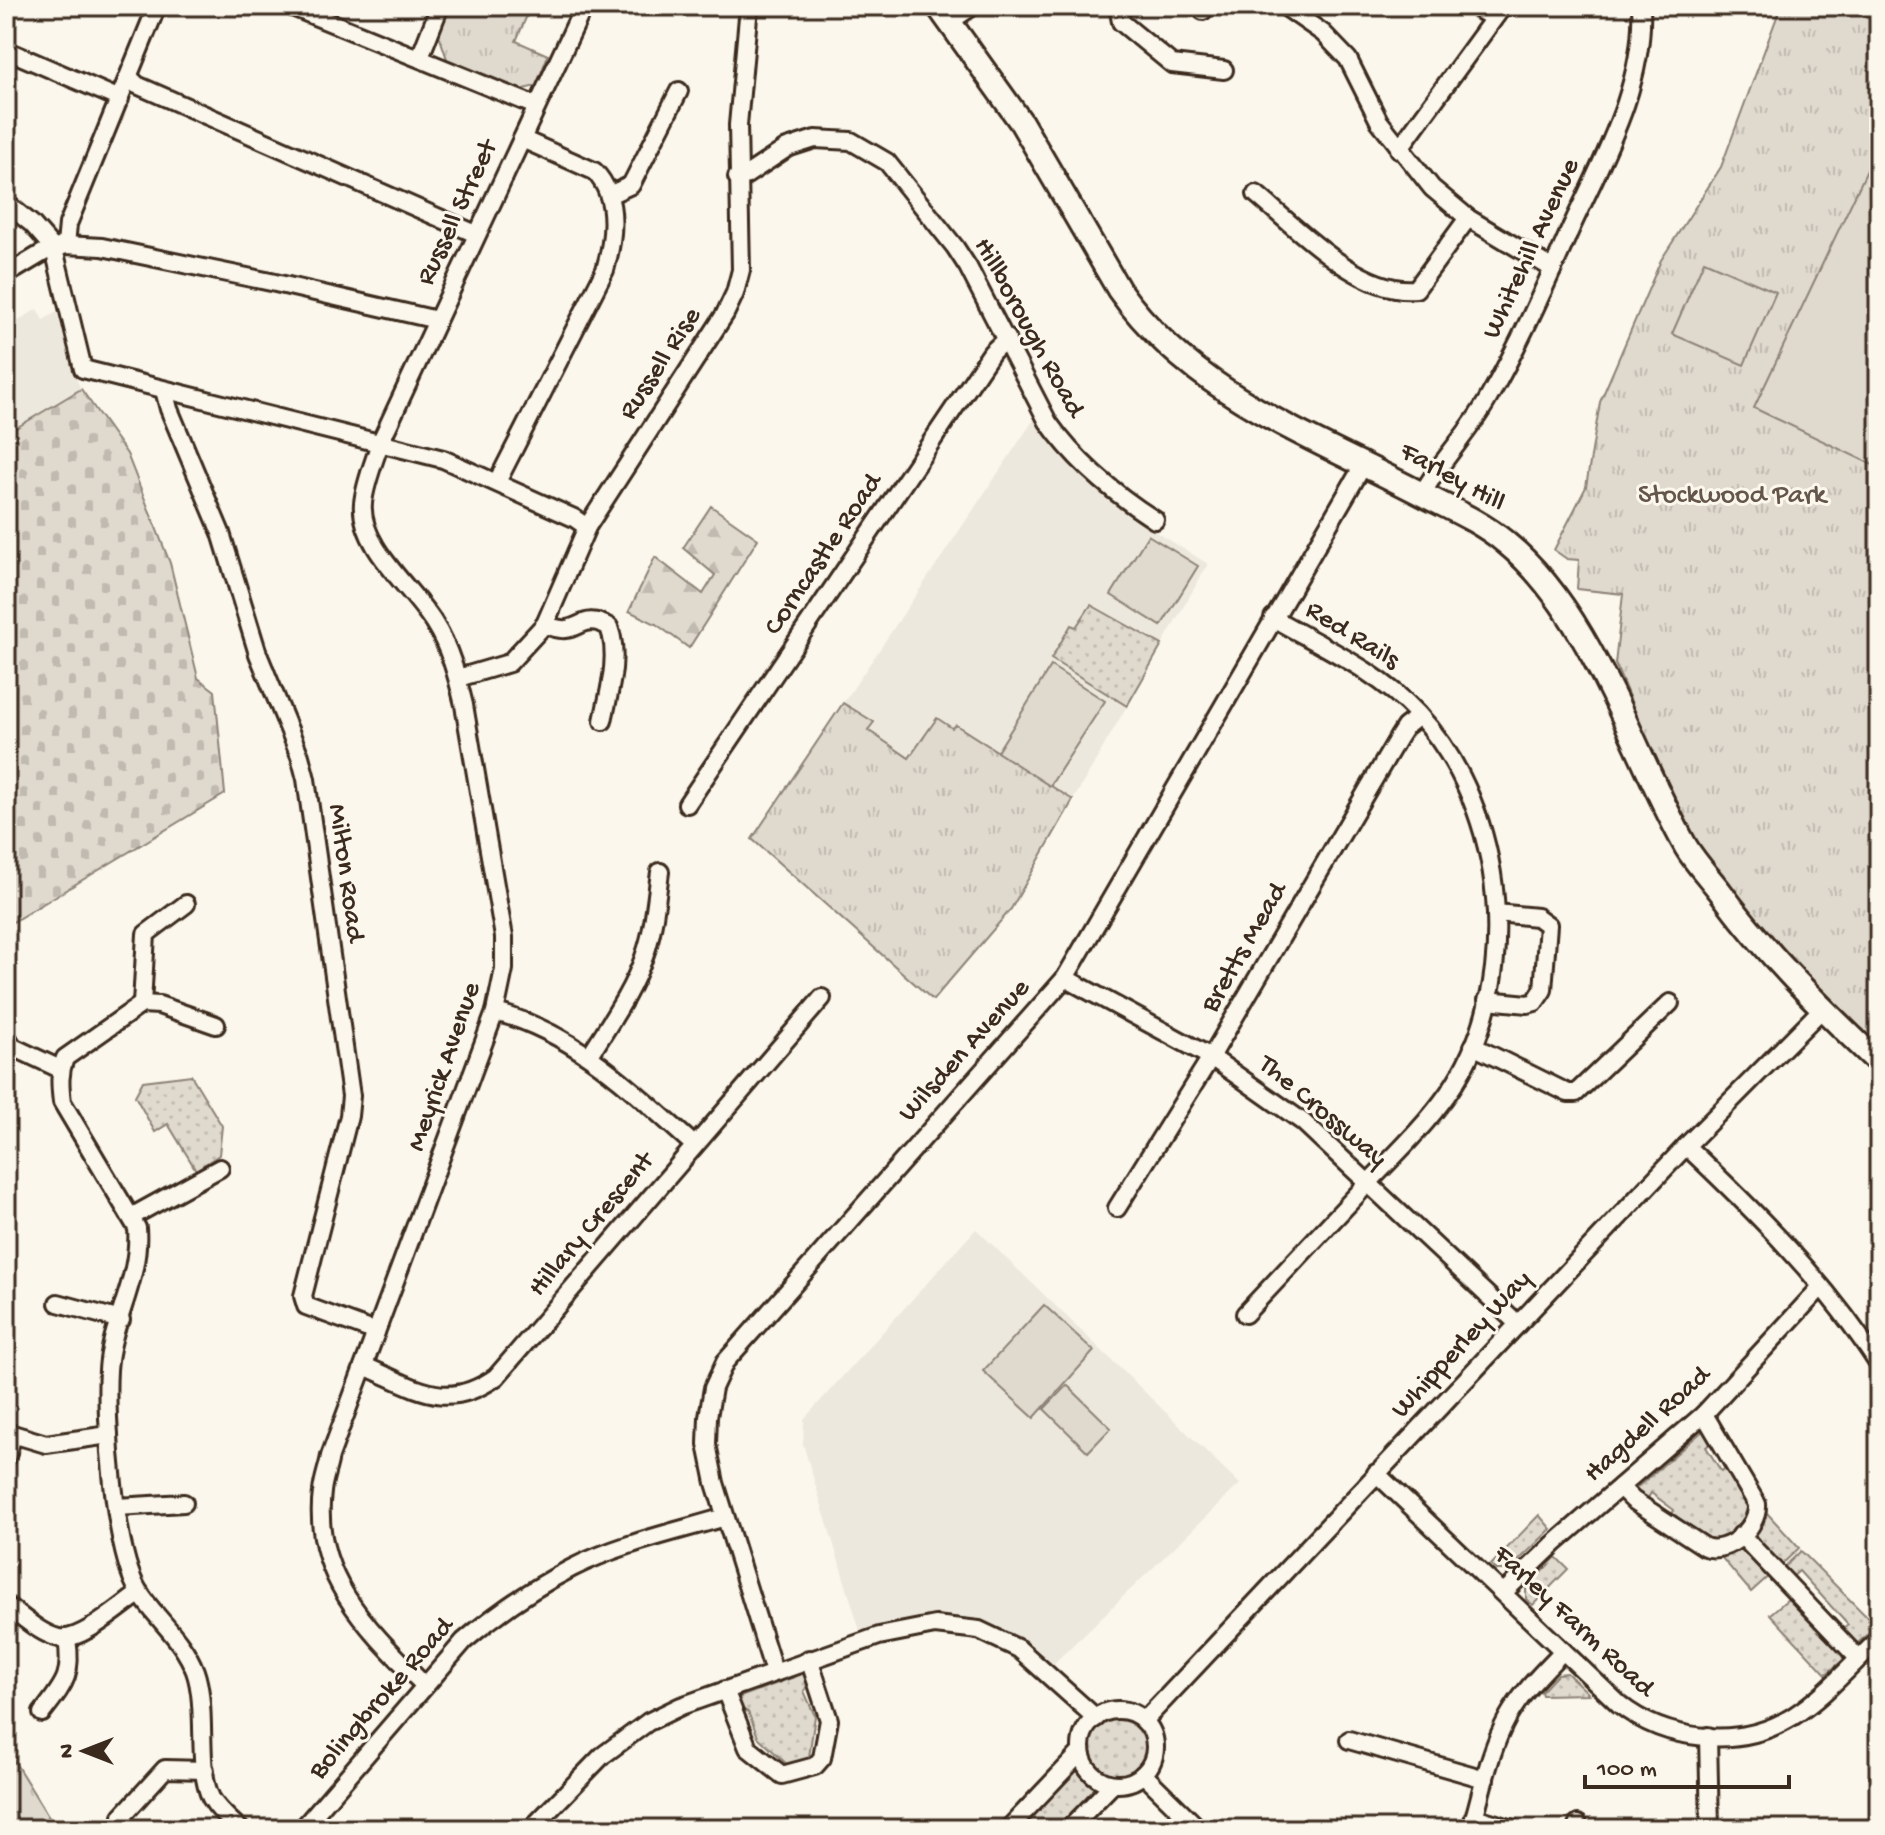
<svg xmlns="http://www.w3.org/2000/svg" width="1885" height="1835" font-family="'Gochi Hand',sans-serif">
<style>
.built{fill:#ede8dd}
.grass{fill:url(#grass-dots);stroke:#8d8276;stroke-width:2}
.forest{fill:url(#forest-firs);stroke:#8d8276;stroke-width:2}
.cemetery{fill:url(#cemetery-stones);stroke:#8d8276;stroke-width:2}
.park{fill:url(#park-tufts);stroke:#8d8276;stroke-width:2}
.pitch{fill:#dfd9ce;stroke:#8d8276;stroke-width:2}
.lines{fill:none;stroke-linecap:round;stroke-linejoin:round}
.minor-casing{stroke:#3b2a1e;stroke-width:22}
.major-casing{stroke:#3b2a1e;stroke-width:28}
.minor{stroke:#fbf7ec;stroke-width:16}
.major{stroke:#fbf7ec;stroke-width:22}
.labels{text-anchor:middle;dominant-baseline:central;stroke-width:6;stroke-linejoin:round;paint-order:stroke}
.street-label{font-size:28px;fill:#3b2a1e;stroke:#fbf7ec}
.park-label{font-size:28px;fill:#64564a;stroke:#fbf7ec}
</style>
<defs>
<pattern id="grass-dots" width="8" height="8" patternUnits="userSpaceOnUse" patternTransform="scale(2)"><rect width="8" height="8" fill="#dfd9ce"/><path d="M2 2h.1M6 6h.1" fill="none" stroke="#c0bab0" stroke-width="1.8" stroke-linecap="round"/></pattern>
<pattern id="forest-firs" width="22" height="20" patternUnits="userSpaceOnUse" patternTransform="scale(2)"><rect width="22" height="20" fill="#dfd9ce"/><path d="M5 1l3.5 6h-7zM16 11l3.5 6h-7z" fill="#c0bab0"/></pattern>
<pattern id="cemetery-stones" width="16" height="16" patternUnits="userSpaceOnUse" patternTransform="scale(2)"><rect width="16" height="16" fill="#dfd9ce"/><path d="M2 7V4a2 2 0 0 1 4 0v3zM10 15v-3a2 2 0 0 1 4 0v3z" fill="#c0bab0"/></pattern>
<pattern id="park-tufts" width="24" height="20" patternUnits="userSpaceOnUse" patternTransform="scale(2)"><rect width="24" height="20" fill="#dfd9ce"/><path d="M3 7l-1-3M5 7V3M7 7l1-3M15 17l-1-3M17 17v-4M19 17l1-3" fill="none" stroke="#c0bab0"/></pattern>
</defs>
<rect width="100%" height="100%" fill="#fbf7ec"/>
<filter id="ink" filterUnits="userSpaceOnUse"><feTurbulence type="fractalNoise" baseFrequency=".0125" numOctaves="2"/><feDisplacementMap in="SourceGraphic" scale="16" xChannelSelector="R" yChannelSelector="G"/><feConvolveMatrix kernelMatrix="1 2 1 2 8 2 1 2 1" color-interpolation-filters="sRGB"/></filter>
<g filter="url(#ink)">
<g class="built">
<path d="M37,309l6,11 14,-8 17,62 7,15 -75,45v-105z"/>
<path d="M1041,409l7,13 107,98 -5,8 58,36 -197,345 -78,91 -181,-161z"/>
<path d="M976,1229l264,255 -190,183 -58,-40 -131,7 -58,-190 1,-25z"/>
</g>
<g class="grass">
<path d="M1091,605l71,40 -35,61 -76,-47 20,-34 5,2z"/>
<path d="M191,1075l31,51 -3,29 -23,15 -28,-46 -13,8 -20,-36 8,-15z"/>
<path d="M1705,1429l7,14 -6,4 15,24 10,-5 22,40 -2,10 -28,29 -9,1 -44,-27 4,-9 -23,-17 -6,10 -9,-7 -2,-6z"/>
<path d="M1767,1513l32,35 -20,19 -27,-31 8,-18z"/>
<path d="M1539,1515l12,14 -42,41h-12l-6,-5z"/>
<path d="M1739,1545l33,28 -21,19 -29,-34 -1,-3z"/>
<path d="M1801,1551l75,75 -18,17 -19,-10 9,-8 -49,-54 -9,8 -9,-9z"/>
<path d="M1556,1557l12,12 -35,36 -7,-6v-11z"/>
<path d="M1793,1595l49,55 1,10 -17,14 -56,-60z"/>
<path d="M808,1672l3,6 -7,13 11,25 -7,48 -15,6 -35,-33 -10,-25 -14,-7 -2,-5z"/>
<path d="M1567,1673l22,21 -47,1 -1,-3 17,-18z"/>
<circle cx="1118" cy="1744" r="31"/>
<path d="M1073,1768l22,17 1,6 -33,38h-52z"/>
</g>
<path class="forest" d="M711,506l47,33 -69,109 -33,-24 -27,-13 26,-54 48,37 12,-19 -32,-27z"/>
<path class="cemetery" d="M81,389l46,65 43,109 28,115 17,13 10,103 -219,132v-492z"/>
<g class="park">
<path d="M448,6h83l-15,35 32,14 -12,31 -16,4 -72,-28 -10,-30z"/>
<path d="M1781,6h98v1047l-56,-50 -131,-158 -77,-181 8,-70 -46,-5 2,-29 -12,-1 -13,-9 32,-63 14,-85 61,-142 60,-93z"/>
<path d="M843,703l31,19 -6,8 41,28 28,-40 15,10 4,-3 117,75 -62,109 -78,91 -181,-161z"/>
<path d="M6,1748l50,81h-50z"/>
</g>
<g class="pitch">
<path d="M1868,168l11,5v295l-125,-60z"/>
<path d="M1704,261l72,31 -32,73 -72,-31z"/>
<path d="M1148,535l50,31 -37,60 -50,-31z"/>
<path d="M1051,666l54,35 -55,85 -53,-34z"/>
<path d="M1044,1305l50,46 -60,67 -51,-47z"/>
<path d="M1067,1385l44,43 -23,24 -44,-43z"/>
</g>
<g class="lines">
<g class="minor-casing">
<g id="minor">
<path d="M290,6l246,100"/>
<path d="M1118,6l3,16 51,42 52,6"/>
<path d="M1284,6l39,27 25,26 31,62 53,67 36,30 85,51"/>
<path d="M1473,6l20,12"/>
<path d="M1203,11l4,-5"/>
<path d="M951,21l22,-15"/>
<path d="M6,50l114,49"/>
<path d="M422,58v-6l18,-46"/>
<path d="M129,77l8,8 339,149"/>
<path d="M1399,149l104,-143"/>
<path d="M737,177l8,-1 42,-28 28,-9 36,2 36,21 68,85 13,20 80,155c29,41 65,71 107,98"/>
<path d="M1256,194c41,34 104,101 160,95l52,-71"/>
<path d="M609,195l22,-10 48,-94"/>
<path d="M6,203l26,21 22,25 29,120 360,90 131,59 13,9"/>
<path d="M66,245l2,-21 89,-218"/>
<path d="M6,275l40,-24 20,-6 36,2 169,35 166,38"/>
<path d="M164,390l5,19 52,124 37,121 42,102 6,23 45,317 -2,20 -46,180 3,10 70,26"/>
<path d="M497,482l108,-212c9,-32 15,-73 -11,-99l-72,-32"/>
<path d="M1422,494c19,-34 47,-61 66,-95 31,-54 57,-112 82,-169 33,-72 75,-144 71,-224"/>
<path d="M545,624c35,17 33,-15 64,3 11,29 0,65 -6,94"/>
<path d="M458,678l51,-15 36,-39 42,-97 138,-213 10,-21 6,-23 -3,-145 11,-119"/>
<path d="M687,804l305,-452 15,-14"/>
<path d="M1065,978l146,79 92,65 215,202"/>
<path d="M1487,1000l41,4 7,-2 8,-12 5,-65 -11,-8 -41,-4"/>
<path d="M142,1004l4,-70 40,-30"/>
<path d="M495,1012c80,20 139,80 199,133"/>
<path d="M216,1025l-57,-20 -17,-1 -77,54c-6,15 -5,27 -3,44l75,126c4,52 -26,93 -29,142 -3,48 6,182 31,222 18,28 44,47 56,79 13,36 1,98 16,127 7,12 18,21 29,31"/>
<path d="M6,1036l7,11 47,22"/>
<path d="M1473,1046l95,47h8l94,-90"/>
<path d="M590,1055c19,-31 42,-63 54,-98 10,-27 12,-56 16,-85"/>
<path d="M1686,1146c71,67 140,136 193,219"/>
<path d="M1117,1208l94,-151 187,-319 7,-11 14,-11"/>
<path d="M131,1217l89,-49"/>
<path d="M58,1303l63,17"/>
<path d="M1245,1314c41,-44 83,-88 124,-132 28,-29 57,-57 80,-90 75,-108 58,-283 -31,-378 -40,-43 -95,-67 -145,-96"/>
<path d="M364,1366c51,21 81,47 132,11l326,-379"/>
<path d="M6,1432l40,12 63,-9"/>
<path d="M6,1459l7,-24"/>
<path d="M1376,1473l243,231c46,37 120,46 173,13 32,-20 59,-52 87,-78"/>
<path d="M1620,1487l13,13 72,47c22,8 54,-19 52,-43l-53,-90"/>
<path d="M117,1507l67,-4"/>
<path d="M1741,1535l117,123"/>
<path d="M1503,1593l51,-49 150,-130 117,-127"/>
<path d="M6,1605c16,11 34,29 53,33 22,4 63,-33 81,-45"/>
<path d="M774,1672l-59,-189 -8,-39 1,-27 5,-29 12,-26 340,-384 299,-514"/>
<path d="M425,1686c-54,-54 -114,-109 -103,-194 1,-12 6,-24 8,-36l165,-444 9,-43v-32l-40,-232c-7,-29 -14,-57 -30,-82 -21,-35 -75,-76 -71,-120 2,-20 11,-41 17,-60l204,-437"/>
<path d="M725,1690l23,58 34,27 33,-9 7,-8 7,-38 -20,-61"/>
<circle cx="1118" cy="1747" r="37"/>
<path d="M42,1713c22,-29 31,-37 25,-74"/>
<path d="M1144,1721l542,-575 137,-138"/>
<path d="M1708,1736l2,93"/>
<path d="M1349,1740l136,39"/>
<path d="M1143,1774l56,55"/>
<path d="M122,1816l43,-47 40,1"/>
<path d="M1474,1817l39,12"/>
<path d="M302,1829l162,-188c33,-28 69,-53 108,-73 47,-24 103,-36 153,-51"/>
<path d="M531,1829l71,-73 46,-34 33,-16 198,-70 56,-11 44,5 40,19 77,69"/>
<path d="M1008,1829l73,-77"/>
<path d="M1069,1829l44,-45"/>
<path d="M1471,1829c11,-37 18,-78 37,-112 14,-25 35,-45 55,-66"/>
<path d="M1576,1829l2,-5"/>
</g>
</g>
<g class="major-casing">
<path id="major" d="M938,6l83,116 98,168c73,103 189,145 297,201 30,16 63,29 89,51 87,70 127,209 181,305 9,15 22,29 33,43 47,64 103,119 160,173"/>
</g>
<use href="#minor" class="minor"/>
<use href="#major" class="major"/>
</g>
</g>
<g class="labels">
<g class="street-label">
<text transform="translate(458 213) rotate(-65)">Russell Street</text>
<text transform="translate(1532 249) rotate(-65)">Whitehill Avenue</text>
<text transform="translate(1028 328) rotate(61)">Hillborough Road</text>
<text transform="translate(661 364) rotate(-57)">Russell Rise</text>
<text transform="translate(1452 478) rotate(29)">Farley Hill</text>
<text transform="translate(824 555) rotate(-56)">Corncastle Road</text>
<text transform="translate(1352 636) rotate(32)">Red Rails</text>
<text transform="translate(345 873) rotate(82)">Milton Road</text>
<text transform="translate(1245 948) rotate(-60)">Bretts Mead</text>
<text transform="translate(965 1051) rotate(-48)">Wilsden Avenue</text>
<text transform="translate(445 1067) rotate(-71)">Meyrick Avenue</text>
<text transform="translate(1322 1112) rotate(40)">The Crossway</text>
<text transform="translate(592 1225) rotate(-50)">Hillary Crescent</text>
<text transform="translate(1462 1345) rotate(-47)">Whipperley Way</text>
<text transform="translate(1648 1425) rotate(-42)">Hagdell Road</text>
<text transform="translate(1573 1622) rotate(43)">Farley Farm Road</text>
<text transform="translate(382 1699) rotate(-49)">Bolingbroke Road</text>
</g>
<g class="park-label">
<text x="1732" y="496">Stockwood Park</text>
</g>
</g>
<rect width="1885" height="1835" fill="none" stroke="#fbf7ec" stroke-width="32"/>
<rect x="16" y="16" width="1853" height="1803" fill="none" stroke="#3b2a1e" stroke-width="3" filter="url(#ink)"/>
<g transform="translate(84 1751) rotate(270)" stroke="#fbf7ec" stroke-width="6" paint-order="stroke">
<path d="M0-6L14 30L0 20L-14 30Z" fill="#3b2a1e"/>
<text y="-12" font-size="22" font-weight="bold" text-anchor="middle" fill="#3b2a1e">N</text>
</g>
<path d="M1585 1775v12h204v-12" fill="none" stroke="#3b2a1e" stroke-width="4"/>
<text x="1597" y="1775" font-size="24" fill="#3b2a1e" stroke="#fbf7ec" stroke-width="6" paint-order="stroke">100 m</text>
</svg>
